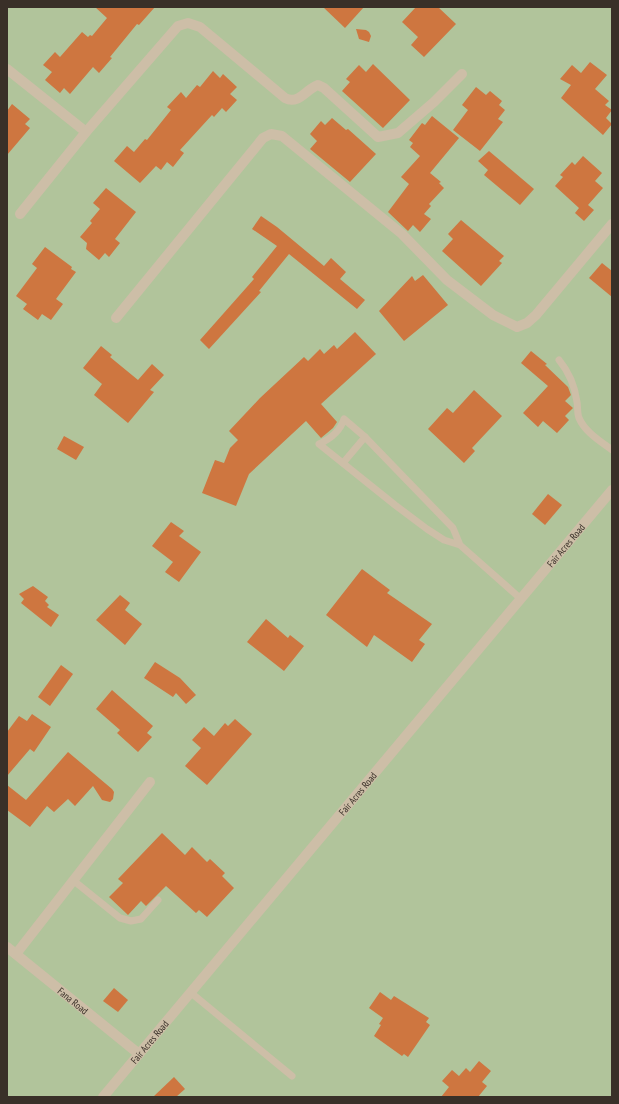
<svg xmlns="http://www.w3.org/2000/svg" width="619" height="1104" font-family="'PT Sans Narrow',sans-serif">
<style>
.green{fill:#b1c49b}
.building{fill:#ce7640}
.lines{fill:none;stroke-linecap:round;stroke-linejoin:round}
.lane{stroke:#cdbea7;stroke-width:7}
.street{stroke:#cdbea7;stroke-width:10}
.labels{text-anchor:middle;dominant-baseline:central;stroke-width:3;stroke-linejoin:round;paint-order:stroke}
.street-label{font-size:10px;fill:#393028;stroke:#fbf5e9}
</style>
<rect width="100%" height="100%" fill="#f4ecdc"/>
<rect class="green" x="7" y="7" width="605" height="1090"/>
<g class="building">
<path d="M95,7h60l-16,18 -2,-1 -27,33 2,1 -13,15 -6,-6 -23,27 -6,-6 -4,5 -15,-13 7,-8 -9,-7 12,-13 5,5 22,-25 6,5 2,-2 2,1 15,-18z"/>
<path d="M323,7h41l-19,21z"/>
<path d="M416,7h22l18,17 -32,33 -13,-12 7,-8 -16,-15z"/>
<path d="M356,29l10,1 3,2 2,4 -2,6 -10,-3z"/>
<path d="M590,62l17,13 -12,14 14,12 -4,4 7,5 -6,8 6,6 -9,11 -42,-37 10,-13 -11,-6 12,-14 9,8z"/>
<path d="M373,64l37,36 -27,28 -41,-37 8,-9 -4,-3 13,-14 7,7z"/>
<path d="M213,71l7,7 3,-4 14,13 -7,7 7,6 -11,12 -4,-4 -8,9 -2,-2 -32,35 4,3 -11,14 -6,-5 -6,8 -5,-4 -16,17 -26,-22 13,-15 7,6 11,-13 2,1 24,-30 -4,-3 14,-15 5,6 11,-13 3,2z"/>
<path d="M476,87l10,8 4,-4 12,10 -3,4 6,5 -7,9 5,3 -23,29 -27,-21 15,-20 -6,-5z"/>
<path d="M12,104l18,15 -5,5 5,4 -23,27v-44z"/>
<path d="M432,116l27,22 -29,35 11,9 -2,1 5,5 -15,16 2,2 -7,8 7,5 -11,13 -7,-7 -5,6 -20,-19 21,-28 -8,-7 19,-21 -10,-9 3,-4 -4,-3 13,-17 3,2z"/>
<path d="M332,118l14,12 2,-1 28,25 -26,28 -40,-33 7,-8 -7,-7 11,-13 4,4z"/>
<path d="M489,151l45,38 -14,16 -36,-30 4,-5 -10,-9z"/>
<path d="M583,156l19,17 -7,8 8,7 -15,17 6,5 -10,11 -9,-8 4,-5 -24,-22 8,-9 -3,-2 12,-13 3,3z"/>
<path d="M106,188l30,24 -21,27 5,4 -11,14 -4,-4 -6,7 -13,-11 1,-6 -7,-6 12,-14 -2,-2 10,-12 -7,-6z"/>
<path d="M261,216l16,11 47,39 7,-8 15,14 -6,7 25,21 -8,9 -68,-55 -30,37 2,1 -52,57 -9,-9 54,-61 -2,-2 25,-31 -25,-17z"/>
<path d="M461,220l43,36 -5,5 3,2 -21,23 -39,-35 11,-12 -5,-5z"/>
<path d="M45,247l27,20 -1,2 5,3 -20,27 7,5 -12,16 -9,-6 -4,6 -15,-11 4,-5 -11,-8 21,-28 -5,-4z"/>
<path d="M602,263l10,8v26l-23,-19z"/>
<path d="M423,275l25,30 -44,36 -25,-30 33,-35 3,5z"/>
<path d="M355,332l21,22 -55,50 16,18 -4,6 -12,10 -15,-17 -57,53 -13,32 -34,-13 13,-33 9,3 6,-15 8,-8 -9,-9 31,-33 44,-41 4,4 12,-12 4,5 10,-9 3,4z"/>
<path d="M101,346l11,9 -2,2 28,23 14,-16 12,11 -14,15 4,2 -26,31 -34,-28 8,-11 -19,-16z"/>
<path d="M531,351l16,13 -2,1 23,22 3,8 -6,6 8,7 -8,8 4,4 -12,13 -14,-12 -5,6 -15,-14 25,-27 -27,-23z"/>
<path d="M474,390l28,26 -30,32 3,3 -11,12 -36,-34 19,-21 6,5z"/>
<path d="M64,436l20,11 -8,13 -19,-11z"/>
<path d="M548,494l14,11 -17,20 -13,-11z"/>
<path d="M171,522l13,9 -5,5 22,16 -22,30 -14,-10 8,-10 -21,-16z"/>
<path d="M362,569l28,21 -3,3 45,31 -13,16 6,4 -13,18 -38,-27 -7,12 -41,-32z"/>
<path d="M33,586l15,11 -3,4 4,4 -2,2 12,8 -8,12 -30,-24 3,-4 -5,-5z"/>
<path d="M120,595l10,8 -5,7 17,14 -17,21 -29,-25z"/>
<path d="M266,619l22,19 2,-3 14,11 -20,25 -37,-29z"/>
<path d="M155,662l25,16 16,17 -10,9 -10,-11 -3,4 -29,-19z"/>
<path d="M61,665l12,9 -23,32 -12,-9z"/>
<path d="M112,690l41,36 -6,7 5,4 -14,15 -21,-19 3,-3 -24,-21z"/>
<path d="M32,714l19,13 -17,25 -4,-3 -23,27v-44l12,-16 8,5z"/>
<path d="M235,719l17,15 -45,51 -22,-19 16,-18 -9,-8 12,-13 10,9 11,-13 3,3z"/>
<path d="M68,752l44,37 2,3 -1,7 -3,3 -8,-2 -9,-14 -18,20 -7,-7 -14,13 -7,-6 -17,21 -23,-17v-25l19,15z"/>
<path d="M162,833l23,22 7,-8 15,15 3,-3 15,14 -3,3 12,12 -27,29 -8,-7 -3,3 -30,-27 -20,20 -5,-5 -13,14 -19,-18 14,-14 -5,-4z"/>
<path d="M114,988l14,12 -10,12 -15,-11z"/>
<path d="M380,992l11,8 3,-4 35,22 -3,4 4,3 -22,32 -4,-3 -2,2 -28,-20 7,-11 -2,-1 4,-6 -14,-10z"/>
<path d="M479,1061l12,10 -9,11 5,4 -9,11h-37l8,-10 -7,-6 10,-11 7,6 7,-8 4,4z"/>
<path d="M174,1077l11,12 -9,8h-23z"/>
</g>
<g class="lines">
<g class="lane">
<path d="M559,360c10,12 16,27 18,42 1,5 0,11 2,16 6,14 21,23 33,32"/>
<path d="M343,463l22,-26"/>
<path d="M460,545l-7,-17 -88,-91 -21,-18c-4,13 -14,20 -25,25l76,61 32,24 17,11 16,5 61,54"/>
<path d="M74,881l46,37 11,3 10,-2 17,-19"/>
<path d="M190,992l102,84"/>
</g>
<g class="street">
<path d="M7,69l79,63"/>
<path d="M20,214l66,-82 92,-106 10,-3 12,4 85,71c14,7 21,-9 33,-13l6,3 54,49 20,-4 36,-31 28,-28"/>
<path d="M116,318l147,-180 8,-4 11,2 120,98 45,46 46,35 24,12 10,-4 9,-8 76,-91"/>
<path id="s1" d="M7,947l132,107"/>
<path d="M16,954l134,-172"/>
<path id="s2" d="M103,1097l509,-607"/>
</g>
</g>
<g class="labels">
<g class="street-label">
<text stroke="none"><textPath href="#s2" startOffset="720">Fair Acres Road</textPath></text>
<text stroke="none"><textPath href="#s2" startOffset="396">Fair Acres Road</textPath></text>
<text stroke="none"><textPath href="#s1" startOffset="85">Fana Road</textPath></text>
<text stroke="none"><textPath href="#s2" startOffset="72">Fair Acres Road</textPath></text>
</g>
</g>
<rect width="619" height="1104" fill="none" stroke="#393028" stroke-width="16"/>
</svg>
